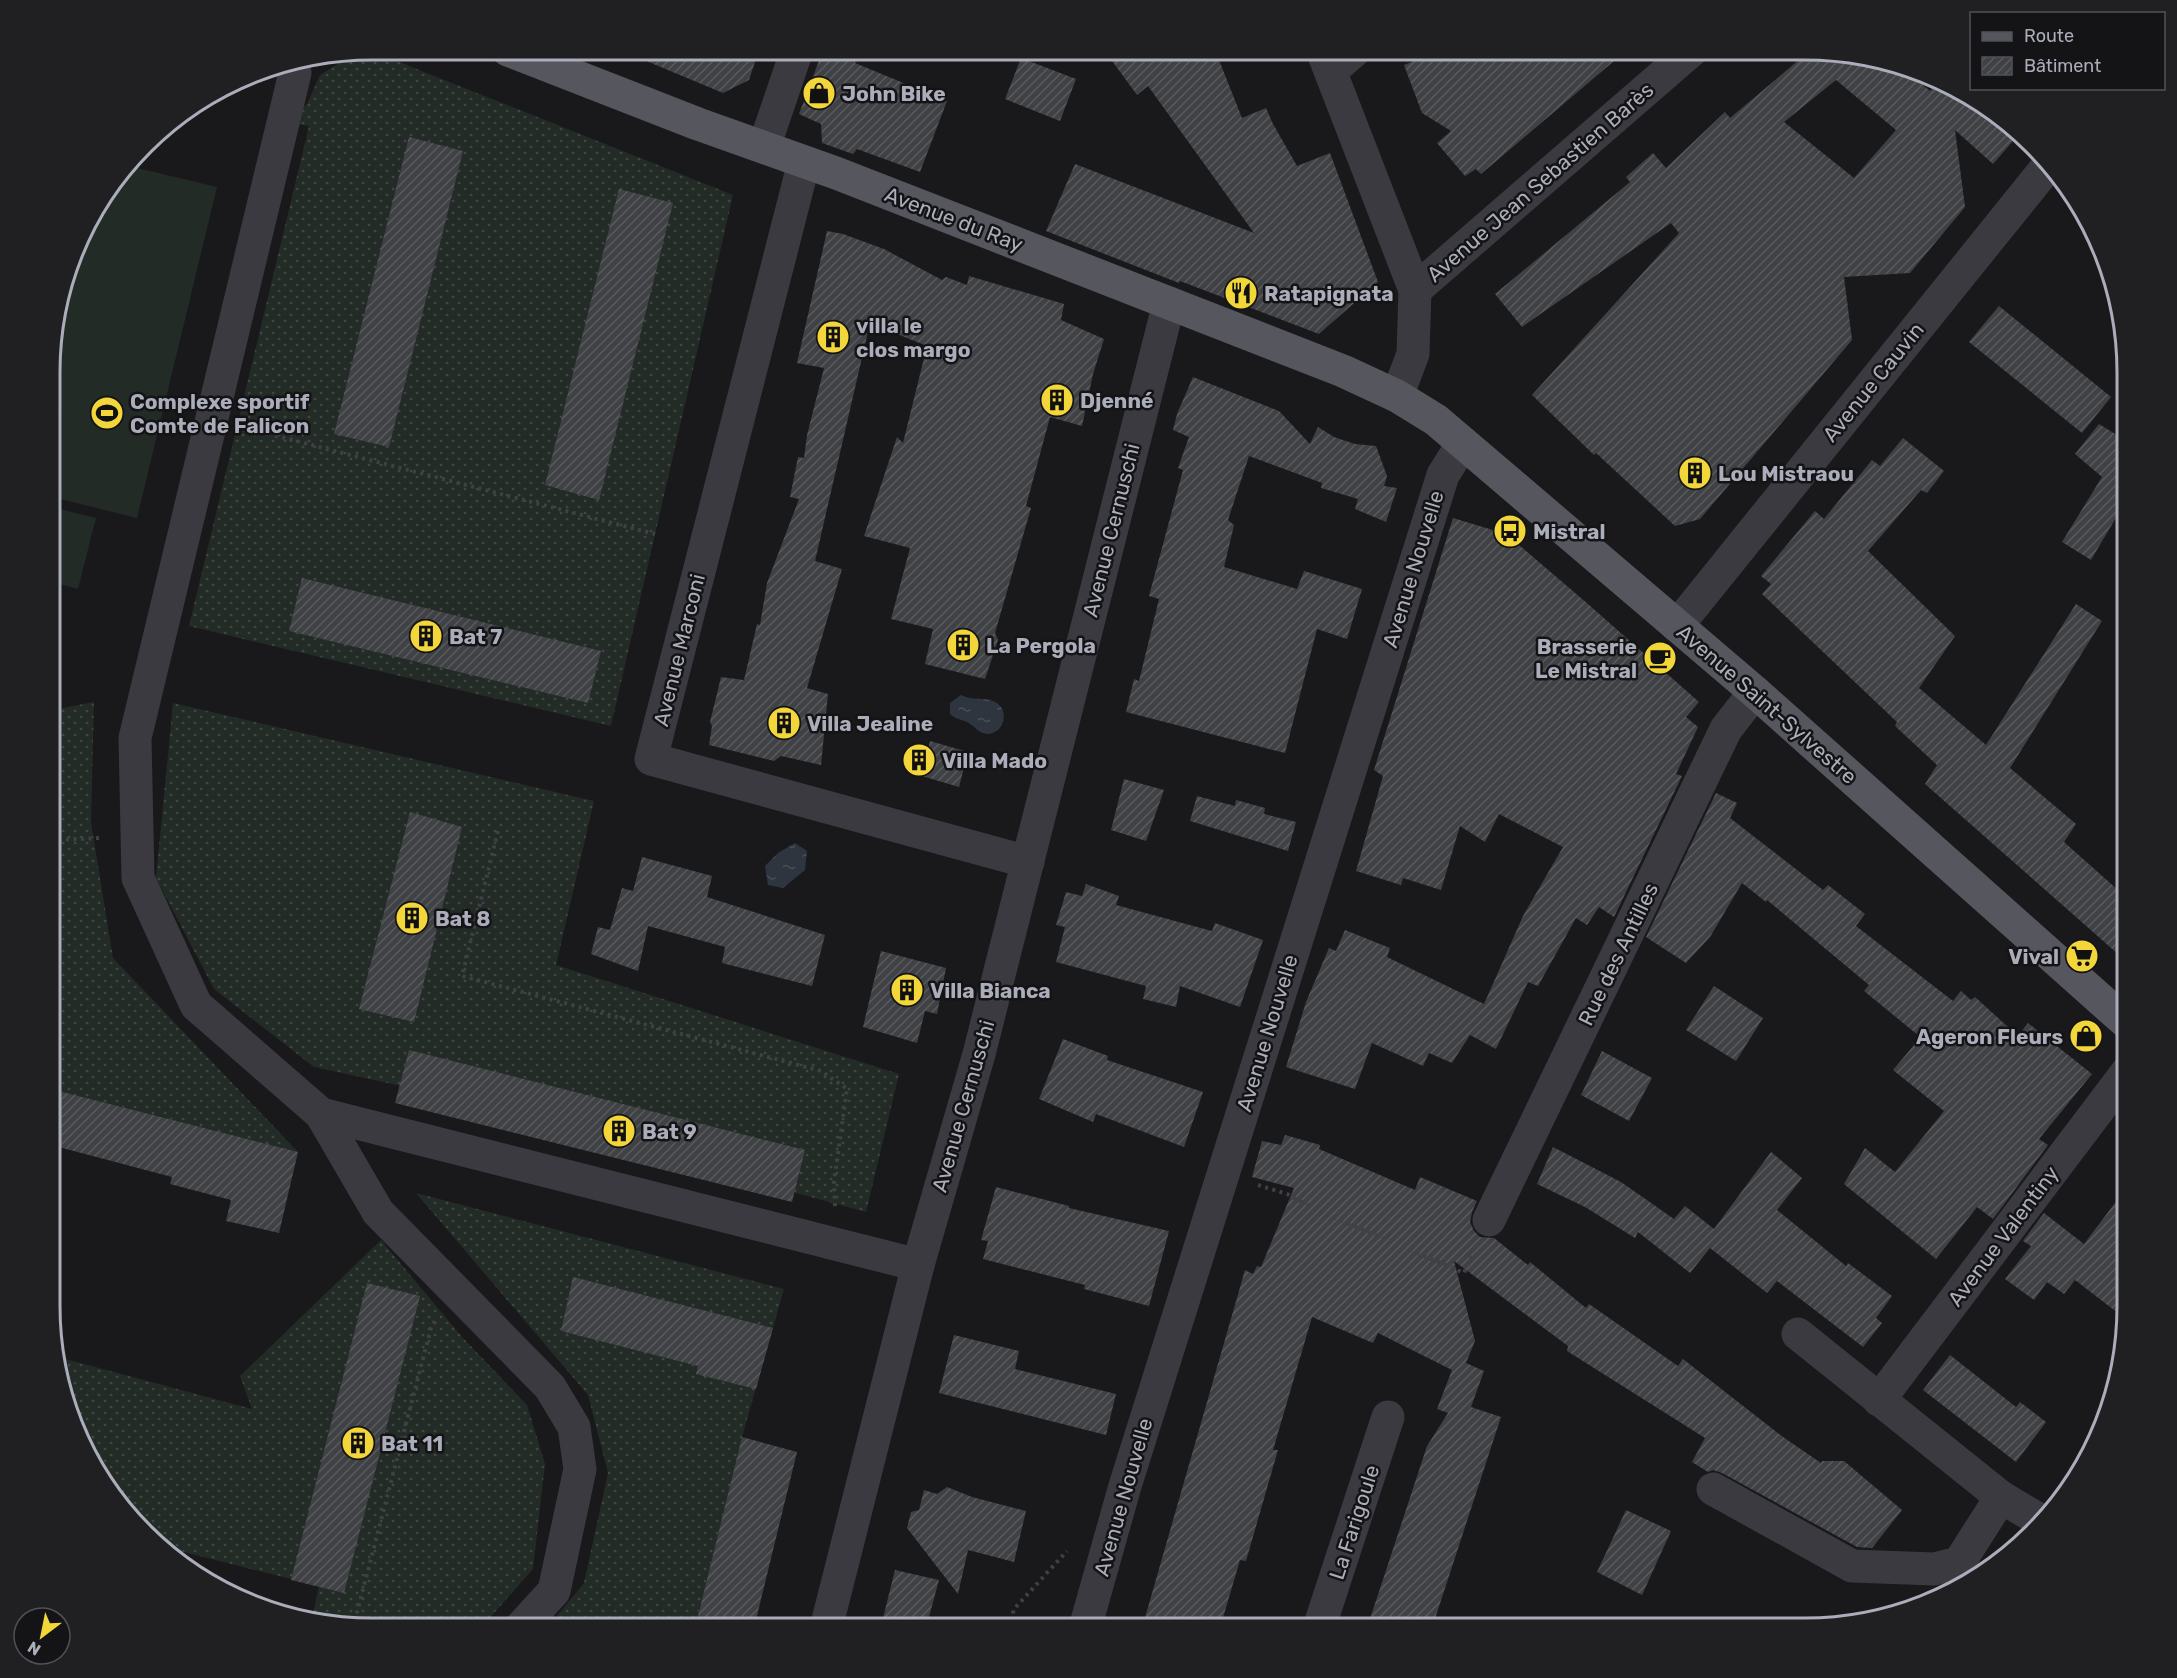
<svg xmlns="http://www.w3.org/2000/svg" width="2177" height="1678" font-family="Rubik,sans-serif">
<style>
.grass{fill:url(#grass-dots)}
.pitch{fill:#222b25}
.water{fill:url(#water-ripples)}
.building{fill:url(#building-hatch);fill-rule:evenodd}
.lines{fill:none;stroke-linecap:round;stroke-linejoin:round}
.path{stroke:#404047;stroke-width:4;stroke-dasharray:3 4.5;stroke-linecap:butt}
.minor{stroke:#3a3a40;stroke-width:33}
.major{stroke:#56565f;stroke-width:33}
.labels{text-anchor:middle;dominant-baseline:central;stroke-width:5;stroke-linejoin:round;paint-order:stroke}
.poi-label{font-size:21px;font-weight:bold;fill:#abadba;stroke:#141416;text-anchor:start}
.street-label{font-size:21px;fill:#abadba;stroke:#141416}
.rim{fill:none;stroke:#abadba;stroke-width:3}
</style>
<defs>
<pattern id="grass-dots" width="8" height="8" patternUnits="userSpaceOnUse" patternTransform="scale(1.5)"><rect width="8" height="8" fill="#222b25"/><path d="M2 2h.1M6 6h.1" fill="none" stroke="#3f4743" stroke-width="1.8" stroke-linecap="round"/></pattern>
<pattern id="water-ripples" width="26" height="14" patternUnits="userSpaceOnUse" patternTransform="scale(1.5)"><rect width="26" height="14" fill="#2e353f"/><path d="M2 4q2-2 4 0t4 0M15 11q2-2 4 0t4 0" fill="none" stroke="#4a5059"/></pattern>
<pattern id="building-hatch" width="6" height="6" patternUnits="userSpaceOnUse" patternTransform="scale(1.5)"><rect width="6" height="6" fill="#404145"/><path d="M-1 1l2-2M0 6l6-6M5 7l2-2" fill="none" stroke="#595a5e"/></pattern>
</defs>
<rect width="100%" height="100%" fill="#19191b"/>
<g class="grass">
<path d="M369,50l364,145 -122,531 -422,-100 120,-500 -26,-4 24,-18 13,-29 37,-23z"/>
<path d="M94,702l-3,120 22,136 185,194 -247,-63 1,-379z"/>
<path d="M173,703l421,98 -38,164 343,109 -33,138 -460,-125 -92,-20 -100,-78 -58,-111z"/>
<path d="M416,1193l368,96 -42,148 -47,191h-148l37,-45 24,-110 -20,-78z"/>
<path d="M381,1240l82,98 64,67 18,59 -12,105 -48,54 -19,5h-103l-50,-14 6,-28 -163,-41 -73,-96 -25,-92 194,52 -12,-33z"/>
</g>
<g class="pitch">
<path d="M129,166l88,21 -80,331 -85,-21v-168l40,-118z"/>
<path d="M52,507l44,11 -18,71 -26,-7z"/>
</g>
<g class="water">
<path d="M961,695c12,6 22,2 32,6 18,7 12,33 -6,33 -8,0 -13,-9 -20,-12 -7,-3 -11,-3 -17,-8v-11z"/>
<path d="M795,843l12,8 -2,19 -22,18 -15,-3 -3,-19 13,-13z"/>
</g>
<g class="building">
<path d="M620,50h139l-10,30 -26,13z"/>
<path d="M823,50h37l-5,13 92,38 -27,71 -63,-23 -4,5 -31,-11 -1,-19 -22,-10z"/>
<path d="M1104,50h111l27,68 24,-10 7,16 24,42 33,-13 48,129 -59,52 -139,-53 -1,2 -133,-52 29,-67 179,69 -106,-147 -11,9z"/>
<path d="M1437,50h190l-146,124 -5,-5 -11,7 -28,-33 14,-12 -29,-18 -18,-48 30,-12z"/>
<path d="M1802,50h24l76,18 28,23 8,-11 80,49 2,4 -27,31 -38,-34 10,77 -55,66 -66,4 8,63 -152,179 -25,7 -79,-73 -2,2 -62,-60 147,-162 -8,-10 -149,104 -27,-33 135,-112 -4,-5 27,-24 13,15 59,-56 5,6 76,-64zM1836,80l60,50 -42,48 -70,-56z"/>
<path d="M1021,58l55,21 -16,42 -55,-22z"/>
<path d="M409,137l54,14 -74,296 -55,-13z"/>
<path d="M619,189l54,14 -74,297 -54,-15z"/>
<path d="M827,231l16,3 41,15 58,31 4,-3 21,8 2,-9 95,28 -3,16 43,19 -11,35 -11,52 -32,-9 -24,89 5,2 -36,125 3,7 -13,39 -60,-15 8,-35 -42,-10 19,-71 -46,-12 33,-99 6,6 24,-97 -57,-23 -55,238 27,8 -35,119 21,6 -7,71 -40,-9 -7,5 -65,-16 3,-19 -2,-4 11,-45 23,3 13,-56 3,1 7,-42 32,-84 -9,-2 8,-40 6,1 3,-23 17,-67 -27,-5z"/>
<path d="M1999,306l112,91 -29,36 -113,-91z"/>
<path d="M1193,377l86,34 31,33 8,-17 16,10 21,7 21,2 11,30 -3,10 13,2 -11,34 -31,-13 3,-10 -37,-11 1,-5 -73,-27 -21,64 6,5 -10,42 73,22 7,-18 58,18 -15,50 -30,-10 -32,124 -159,-41 8,-33 5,2 20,-82 -10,-3 34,-126 -5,-2 11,-31 -16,-7 4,-16z"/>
<path d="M2099,424l26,16 2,-4v63l-36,61 -29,-18 40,-65 -27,-23z"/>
<path d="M1903,438l41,33 -17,22 -6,-3 -53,61 87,85 -36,52 67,57 90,-141 26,17 -92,147 66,56 -12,18 63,56v64l-202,-178 12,-19 -42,-39 2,-4 -135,-128 9,-10 -10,-8 54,-65 9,8 48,-59 8,6z"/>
<path d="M1453,518l53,16 82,70 111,98 -13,15 12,10 -22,47 6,2 -68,141 -15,-10 -12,18 -11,-7 -38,68 -10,-4 -32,67 -26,-14 -18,28 -23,-10 -6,13 -51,-23 -17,46 -69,-22 20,-65 23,-54 7,3 9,-21 45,18 -3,9 97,47 39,-88 40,-69 -64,-33 -14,28 -25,-16 -19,64 -38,-12 -2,7 -45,-14 27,-95 -9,-6z"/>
<path d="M302,578l299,73 -13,52 -299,-72z"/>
<path d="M930,741l38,11 -9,35 -37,-11z"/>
<path d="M1124,779l40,11 -18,51 -35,-11z"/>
<path d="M1716,793l21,10 -7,15 93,72 5,-5 37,29 -9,12 97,75 8,-10 10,9 4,-3 43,39 10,-13 64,51 -53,65 9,6 -55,74 -16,-12 -41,52 -92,-75 21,-36 30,24 49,-61 -51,-41 21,-25 -1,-1 6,-8 -55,-45 5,-6 -102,-85 -1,2 -24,-19 -32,54 -24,26 -40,-26z"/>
<path d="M1197,796l38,10 1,-6 29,8 -1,6 32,8 -8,29 -98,-30z"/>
<path d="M410,812l52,15 -48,195 -55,-13z"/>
<path d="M642,857l70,19 -5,21 118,38 -13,51 -90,-23 3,-16 -77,-21 -10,45 -47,-17 7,-27 12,3 12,-42 11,3z"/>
<path d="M1086,884l33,12 -3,9 96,26 3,-8 48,17 -23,67 -60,-21 -4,21 -33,-8 3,-13 -90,-24 9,-35 -9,-2 10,-33 16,4z"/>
<path d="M881,951l65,17 -9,46 -12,-3 -8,32 -54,-16z"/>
<path d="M1714,986l49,32 -27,43 -50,-31z"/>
<path d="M1063,1039l45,17 -1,4 96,32 -19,55 -88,-33 -3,8 -54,-23z"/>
<path d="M409,1050l396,100 -13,52 -397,-99z"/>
<path d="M1602,1051l50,27 -23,43 -48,-26z"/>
<path d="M51,1089l247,63 -19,81 -53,-12 5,-21 -61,-16 2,-7 -121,-32z"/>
<path d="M1285,1135l35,10 -1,4 96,41 5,-13 57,24 -5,11 -2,10 4,9 6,6 14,1 34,27 2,-3 56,46 3,-4 89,62 5,-7 100,78 38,26 1,-2h22l58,49 -30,38 -15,-1 -135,-74 -9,-3 -5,2 -16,-10 13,-24 -138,-87 1,-5 -114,-85 21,80 -9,22 18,8 -13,36 30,10 -69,211h-65l60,-182 21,-33 -11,-4 15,-39 -74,-37 -5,10 -61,-26 -39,133h5l-32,111 -6,-1 -20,68h-78l103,-358 8,4 4,-8 4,1 33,-79 -42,-11 10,-36 19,4z"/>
<path d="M1553,1147l68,35 53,37 11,-13 29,23 57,-77 31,26 -25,32 69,56 2,-3 44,33 -16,22 6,5 -19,24 -86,-66 -10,12 -57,-45 -20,25 -52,-41 -3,6 -50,-31 -48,-23z"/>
<path d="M996,1187l73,19v2l100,23 -20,75 -65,-17 1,-4 -102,-26 5,-18 -7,-1z"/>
<path d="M2127,1187v133l-52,-40 -11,14 -17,-12 -13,18 -29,-21 26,-33 -8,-5 21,-28 40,31z"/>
<path d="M573,1277l200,51 -17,61 -60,-15 2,-8 -137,-35z"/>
<path d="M367,1283l53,13 -76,297 -53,-13z"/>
<path d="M954,1335l65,16 -4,18 101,25 -10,41 -167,-42z"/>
<path d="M1950,1355l66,52 4,-5 26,20 -30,40 -93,-72z"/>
<path d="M742,1437l55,15 -43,176h-59z"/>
<path d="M947,1487l25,10 54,14 -12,51 -46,-12 -10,44 -51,-66 4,-16 8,-2 5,-20 13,4z"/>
<path d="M1626,1510l45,21 -29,64 -45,-23z"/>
<path d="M895,1570l44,10 -13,48 -43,-10z"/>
</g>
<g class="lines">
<g class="path">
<path d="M246,428l409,106"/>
<path d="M498,831l-36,145 359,95 26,18 -13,93 1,25"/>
<path d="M51,840l50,-2"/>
<path d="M1258,1185l29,9 27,15 150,64 10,-21"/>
<path d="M353,1628l78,-300 4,-7"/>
<path d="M1009,1628l5,-19 53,-58"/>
</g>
<g class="minor">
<path d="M1322,50l93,240 -2,64 -16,42"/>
<path d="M292,63l3,10 -160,665 3,140 58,127 125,109"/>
<path d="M1331,71l24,-21"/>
<path d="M764,147l33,-97"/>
<path d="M804,162l-153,597 377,103"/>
<path d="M1415,290l277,-240"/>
<path d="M1677,626l370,-459"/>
<path d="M1489,1220l237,-491 29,-37"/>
<path d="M1798,1334l203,163 42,25"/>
<path d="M1879,1400l248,-328"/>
<path d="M1713,1489l139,77 82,3 25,-6 42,-66"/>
<path d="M520,1628l34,-37 26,-122 -6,-42 -24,-40 -172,-175 -57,-98 597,151"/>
<path d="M826,1628l92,-363 61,-211 190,-751"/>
<path d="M1085,1628l40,-142 318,-1011 20,-32"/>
<path d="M1319,1628l69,-211"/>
</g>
<path class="major" d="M508,50l190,74 138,49 507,198 54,25 39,24 319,272 372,331"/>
</g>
<defs>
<g id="shop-disc" transform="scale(1.725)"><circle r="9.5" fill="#f2d63a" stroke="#141416"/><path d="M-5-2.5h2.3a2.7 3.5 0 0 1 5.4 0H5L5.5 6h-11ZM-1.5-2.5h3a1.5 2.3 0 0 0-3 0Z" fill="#111"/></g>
<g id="restaurant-disc" transform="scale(1.725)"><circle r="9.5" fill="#f2d63a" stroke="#141416"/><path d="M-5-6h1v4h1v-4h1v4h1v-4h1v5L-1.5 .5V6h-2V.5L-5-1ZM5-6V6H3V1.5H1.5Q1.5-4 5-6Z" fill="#111"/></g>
<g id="building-disc" transform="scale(1.725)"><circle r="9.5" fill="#f2d63a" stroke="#141416"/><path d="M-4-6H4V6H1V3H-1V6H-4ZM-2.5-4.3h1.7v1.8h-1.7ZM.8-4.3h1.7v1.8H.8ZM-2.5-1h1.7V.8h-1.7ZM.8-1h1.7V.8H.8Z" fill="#111"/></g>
<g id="stadium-disc" transform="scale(1.725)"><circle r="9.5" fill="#f2d63a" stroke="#141416"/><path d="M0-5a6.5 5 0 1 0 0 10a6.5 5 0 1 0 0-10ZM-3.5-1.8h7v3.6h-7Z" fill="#111"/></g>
<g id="bus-disc" transform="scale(1.725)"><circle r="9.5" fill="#f2d63a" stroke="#141416"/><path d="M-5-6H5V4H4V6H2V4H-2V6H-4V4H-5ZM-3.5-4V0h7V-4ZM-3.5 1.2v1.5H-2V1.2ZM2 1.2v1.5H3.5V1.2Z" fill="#111"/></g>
<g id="cafe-disc" transform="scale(1.725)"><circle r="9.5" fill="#f2d63a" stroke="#141416"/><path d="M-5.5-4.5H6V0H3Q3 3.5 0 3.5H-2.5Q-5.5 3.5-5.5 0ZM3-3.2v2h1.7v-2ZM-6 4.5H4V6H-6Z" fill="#111"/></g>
<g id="supermarket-disc" transform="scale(1.725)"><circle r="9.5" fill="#f2d63a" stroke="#141416"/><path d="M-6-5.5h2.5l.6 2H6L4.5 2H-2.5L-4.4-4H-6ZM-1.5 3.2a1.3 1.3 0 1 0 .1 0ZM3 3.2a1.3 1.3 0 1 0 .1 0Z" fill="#111"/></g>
</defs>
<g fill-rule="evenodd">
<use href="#shop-disc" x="819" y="93"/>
<use href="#restaurant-disc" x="1241" y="293"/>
<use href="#building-disc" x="833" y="337"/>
<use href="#building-disc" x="1057" y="400"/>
<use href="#stadium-disc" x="107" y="413"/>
<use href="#building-disc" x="1695" y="473"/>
<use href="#bus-disc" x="1510" y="531"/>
<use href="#building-disc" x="426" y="636"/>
<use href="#building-disc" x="963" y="645"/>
<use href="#cafe-disc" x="1660" y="658"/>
<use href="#building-disc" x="784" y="723"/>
<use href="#building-disc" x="919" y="760"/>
<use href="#building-disc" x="412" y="918"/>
<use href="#supermarket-disc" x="2082" y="956"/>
<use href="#building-disc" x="907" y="990"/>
<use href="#shop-disc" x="2086" y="1036"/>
<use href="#building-disc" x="619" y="1131"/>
<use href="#building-disc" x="358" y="1443"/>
</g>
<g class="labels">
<g class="poi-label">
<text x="842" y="93">John Bike</text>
<text x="1264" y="293">Ratapignata</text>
<text x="856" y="325">villa le<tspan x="856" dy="24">clos margo</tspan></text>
<text x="1080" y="400">Djenné</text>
<text x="130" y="401">Complexe sportif<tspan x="130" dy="24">Comte de Falicon</tspan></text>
<text x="1718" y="473">Lou Mistraou</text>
<text x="1533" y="531">Mistral</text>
<text x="449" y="636">Bat 7</text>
<text x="986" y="645">La Pergola</text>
<text x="1637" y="646" text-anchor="end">Brasserie<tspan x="1637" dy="24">Le Mistral</tspan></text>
<text x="807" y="723">Villa Jealine</text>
<text x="942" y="760">Villa Mado</text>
<text x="435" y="918">Bat 8</text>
<text x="2059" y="956" text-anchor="end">Vival</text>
<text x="930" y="990">Villa Bianca</text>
<text x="2063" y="1036" text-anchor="end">Ageron Fleurs</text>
<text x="642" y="1131">Bat 9</text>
<text x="381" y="1443">Bat 11</text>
</g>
<g class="street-label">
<text transform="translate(1540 182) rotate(-41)">Avenue Jean Sebastien Barès</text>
<text transform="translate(954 219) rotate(21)">Avenue du Ray</text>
<text transform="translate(1873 382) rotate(-51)">Avenue Cauvin</text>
<text transform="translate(1111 530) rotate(-76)">Avenue Cernuschi</text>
<text transform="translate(1413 569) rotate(-73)">Avenue Nouvelle</text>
<text transform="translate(679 650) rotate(-76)">Avenue Marconi</text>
<text transform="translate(1767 704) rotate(41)">Avenue Saint-Sylvestre</text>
<text transform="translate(1618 954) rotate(-64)">Rue des Antilles</text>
<text transform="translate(1267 1033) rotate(-73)">Avenue Nouvelle</text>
<text transform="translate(963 1106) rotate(-74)">Avenue Cernuschi</text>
<text transform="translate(2003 1236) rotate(-53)">Avenue Valentiny</text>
<text transform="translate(1123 1497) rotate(-74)">Avenue Nouvelle</text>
<text transform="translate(1354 1522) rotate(-72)">La Farigoule</text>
</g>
</g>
<path d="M0 0H2177V1678H0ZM372 60H1805A312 312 0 0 1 2117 372V1306A312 312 0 0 1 1805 1618H372A312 312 0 0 1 60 1306V372A312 312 0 0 1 372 60Z" fill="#202023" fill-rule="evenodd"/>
<path class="rim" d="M372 60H1805A312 312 0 0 1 2117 372V1306A312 312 0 0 1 1805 1618H372A312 312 0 0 1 60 1306V372A312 312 0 0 1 372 60Z"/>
<rect x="1970" y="12" width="195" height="78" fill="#141416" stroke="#505158" stroke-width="1.5"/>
<rect x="1982" y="32" width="30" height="9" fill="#56565f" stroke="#505158" stroke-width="1.5"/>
<text x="2024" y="42" font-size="18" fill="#abadba">Route</text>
<rect x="1982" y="57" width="30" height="18" fill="url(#building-hatch)" stroke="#505158" stroke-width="1.5"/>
<text x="2024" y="72" font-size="18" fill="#abadba">Bâtiment</text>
<g transform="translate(42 1636) rotate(212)"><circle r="28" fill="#141416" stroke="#505158" stroke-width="1.5"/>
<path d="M0-4.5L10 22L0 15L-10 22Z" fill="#f2d63a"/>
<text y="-9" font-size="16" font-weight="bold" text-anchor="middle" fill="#abadba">N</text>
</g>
</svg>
